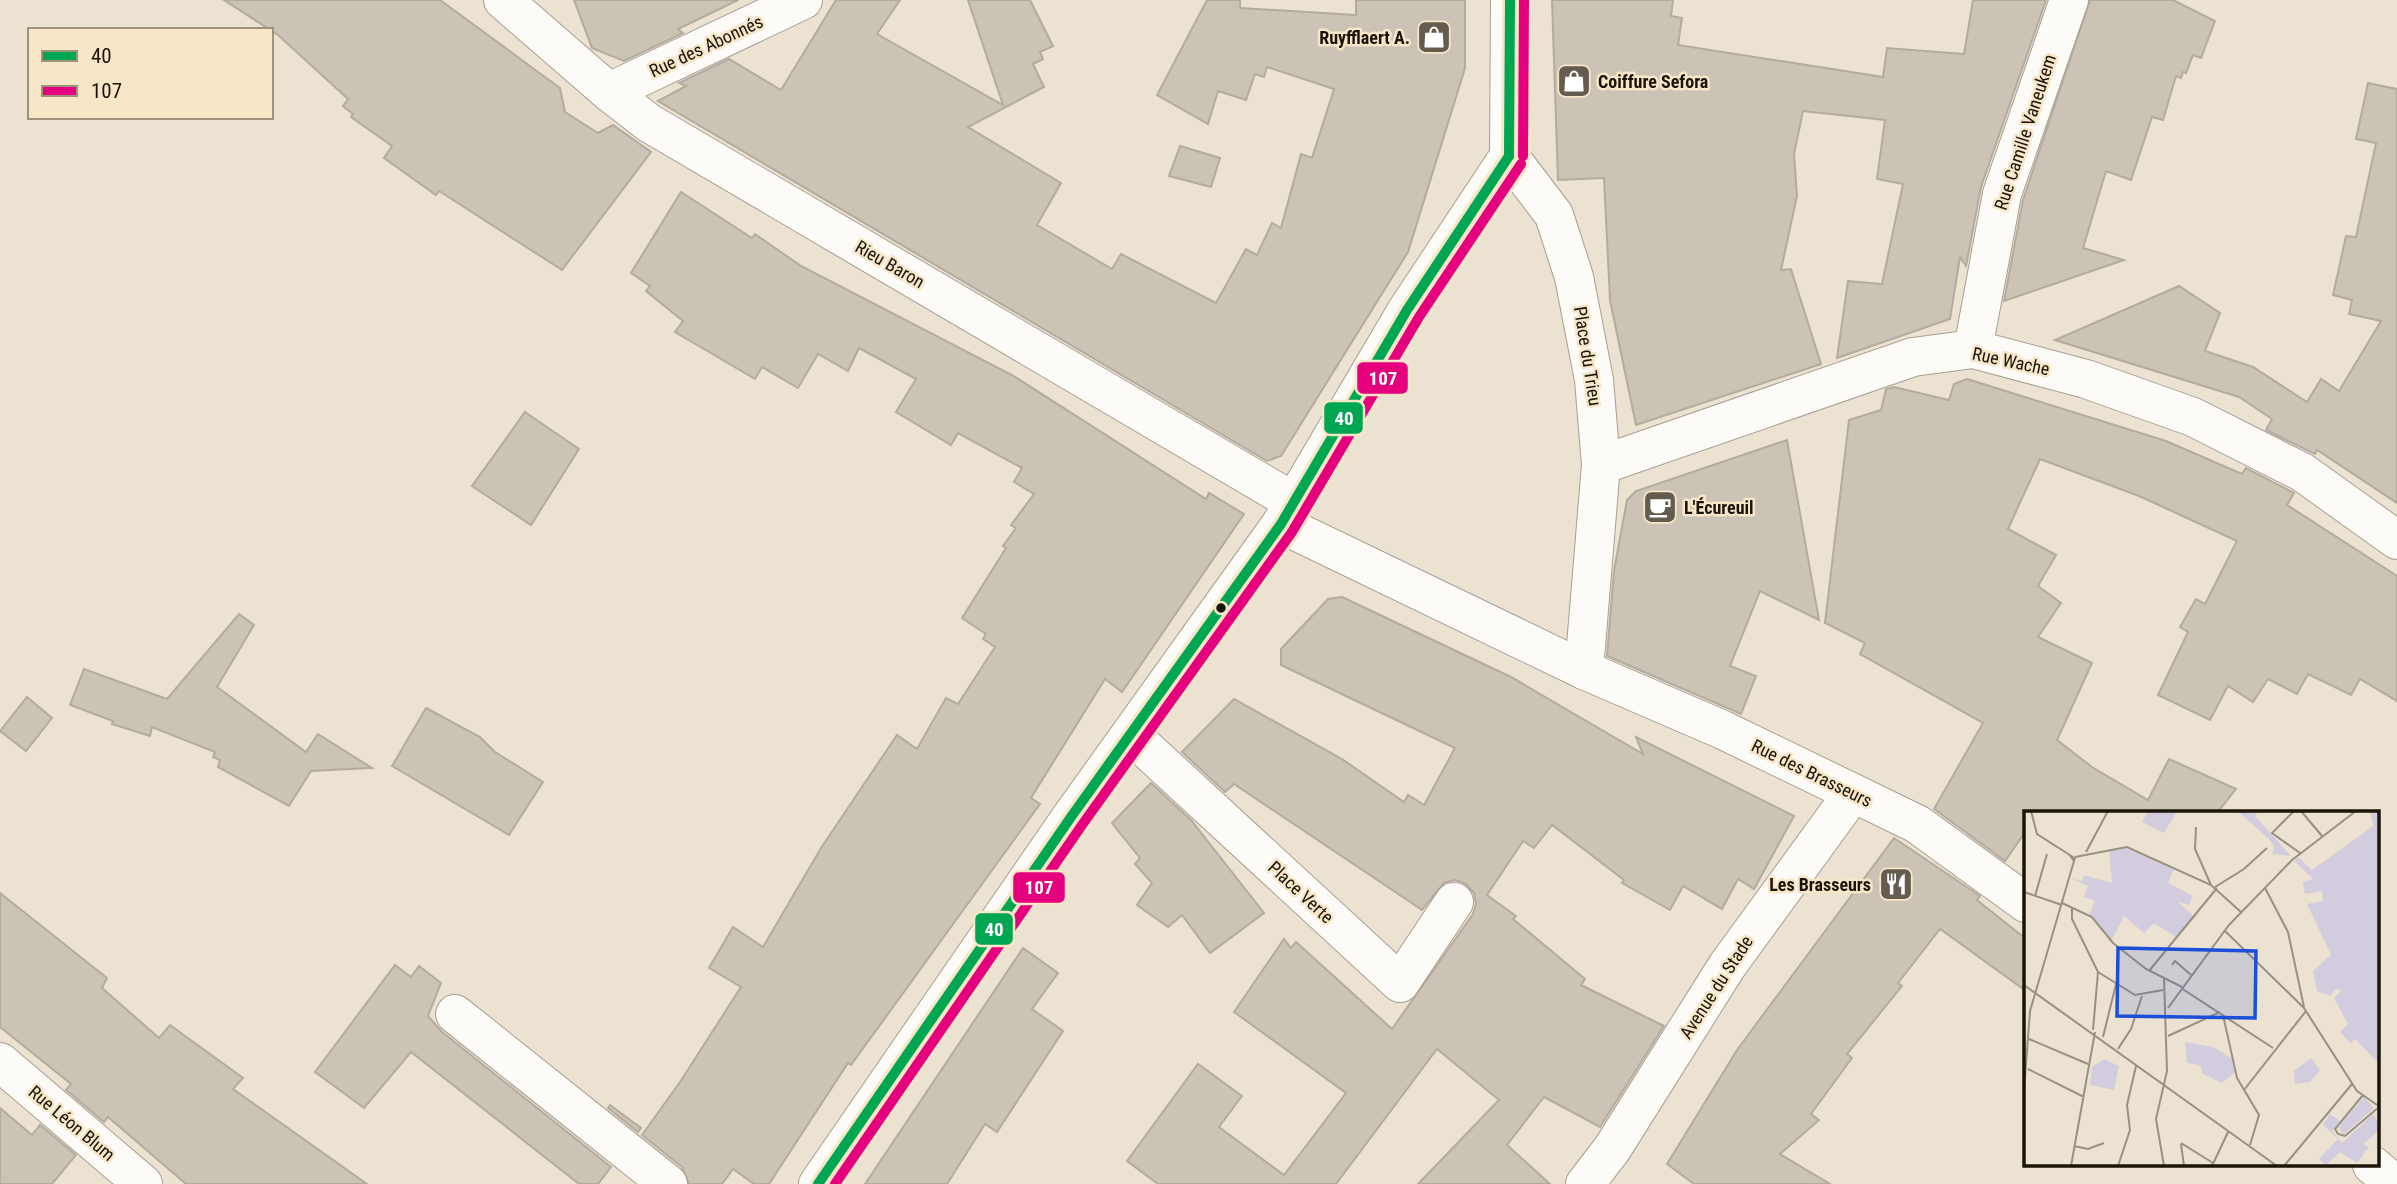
<svg xmlns="http://www.w3.org/2000/svg" width="2397" height="1184" font-family="'Roboto Condensed',sans-serif">
<style>
.building{fill:#cbc3b6;stroke:#b3ab9e;stroke-width:2}
.lines{fill:none;stroke-linecap:round;stroke-linejoin:round}
.minor-casing{stroke:#a79f93;stroke-width:40}
.minor{stroke:#fcfbf8;stroke-width:38}
.bus-1-casing{stroke:#f7e6c7;stroke-width:16}
.bus-2-casing{stroke:#f7e6c7;stroke-width:16}
.bus-1{stroke:#00a651;stroke-width:10}
.bus-2{stroke:#e5007d;stroke-width:10}
.bus-dot{fill:#1a1409;stroke:#f7e6c7;stroke-width:2.5}
.labels{text-anchor:middle;dominant-baseline:central;stroke-width:5;stroke-linejoin:round;paint-order:stroke}
.poi-label{font-size:18px;font-weight:bold;fill:#1a1409;stroke:#f7e6c7;text-anchor:end}
.street-label{font-size:18px;fill:#1a1409;stroke:#f7e6c7}
.inset-road{fill:none;stroke:#989082;stroke-width:2}
.view{fill:#1d4ed8;fill-opacity:0.15;stroke:#1d4ed8;stroke-width:3.5}
.inset-edge{fill:none;stroke:#1a1409;stroke-width:3.5}
.line-badge{stroke:#f7e6c7;stroke-width:2.5}
.badge-label{font-size:19px;text-anchor:middle;font-weight:bold;fill:#fff}
</style>
<rect width="100%" height="100%" fill="#ece2d2"/>
<g class="building">
<path d="M224,0h216l120,88 5,24 33,21 15,-8 38,27 -89,118 -123,-79 -3,4 -52,-37 8,-12 -41,-29 2,-3 -10,-8 5,-7 -70,-64z"/>
<path d="M574,0h164l-60,29 5,4 -59,28 -32,-13z"/>
<path d="M836,0h64l-23,34 126,71 -35,-105h62l23,46 -13,6 3,7 -10,5 11,23 -76,40 93,56 -24,42 75,44 9,-15 95,49 30,-54 11,6 15,-32 9,5 20,-74 11,4 22,-69 -67,-22 -3,10 -9,-3 -9,26 -28,-9 -10,33 -51,-29 50,-95h33v8l116,7v-15h109v68l-57,184 -127,204 -14,5 -609,-360 28,-15 -7,-3 50,-24 52,31z"/>
<path d="M1552,0h121l-2,16 11,2 -4,27 205,32 4,-29 77,6 9,-54h73l-65,187 -15,79 -6,-9 -10,62 -113,39 11,-77 34,3 21,-100 -26,-5 8,-59 -82,-9 -9,43 3,42 -16,74 10,-1 30,95 -185,61 -26,-125 -6,-122 -46,2z"/>
<path d="M2090,0h83l42,21 -14,37 -8,-3 -7,18 -3,-1 -2,6 -5,-2 -13,44 -11,-3 -21,63 -25,-9 -23,77 41,12 -120,41 19,-101z"/>
<path d="M2368,83l29,6v414l-80,-53 -2,4 -49,-24 6,-11 -33,-22 -184,-57 124,-54 41,27 -15,38 48,16 54,35 14,-23 18,12 42,-70 -32,-7 3,-14 -19,-5 13,-59 10,1 20,-94 -20,-4z"/>
<path d="M1180,146l40,12 -9,29 -42,-11z"/>
<path d="M681,192l71,46 3,-4 46,32 211,109 194,124 3,-6 35,21 -122,178 -17,-13 -74,119 9,6 -189,261 -3,-2 -79,121h-15l-21,-15 -11,15h-33l-7,-17 -40,-32 38,-53 61,-95 -32,-19 24,-41 30,20 58,-99 76,-113 20,14 29,-51 12,6 37,-57 -12,-8 3,-5 -24,-16 44,-70 -3,-2 13,-18 -5,-3 23,-31 -20,-12 8,-14 -64,-35 -7,12 -55,-33 20,-33 -57,-31 -11,23 -30,-17 -20,34 -36,-21 -7,12 -80,-47 8,-11 -37,-30 4,-5 -19,-13z"/>
<path d="M1967,379l199,62 76,33 4,-6 48,25 -7,12 110,71v125l-37,-22 -9,16 -43,-21 -11,20 -29,-15 -15,23 -25,-16 -18,34 -52,-25 30,-63 -8,-5 16,-28 9,5 32,-63 -98,-45 -99,-37 -32,70 48,26 -18,31 23,17 -23,34 54,26 -35,77 35,27 56,33 21,-41 67,30 -19,24h-191v18l-21,30 -71,-52 49,-86 -123,-69 5,-11 -40,-20 24,-203 32,-10 5,-21 8,-2 55,13 5,-16z"/>
<path d="M525,412l54,37 -48,76 -59,-39z"/>
<path d="M1787,440l32,180 -59,-29 -30,75 26,10 -15,38 -134,-58 7,-85 13,-71 9,-9z"/>
<path d="M1342,597l169,80 132,77 -7,-17 158,79 -40,73 -16,-10 -16,30 -39,-23 -13,24 -48,-27 2,-3 -72,-55 -18,23 -11,-7 -36,54 29,21 -3,3 72,60 -4,6 83,41 -64,101 -56,-30 -37,48 43,39h-132l81,-84 -62,-51 -101,135h-178l-31,-23 71,-97 44,32 -23,31 65,48 62,-82 -112,-81 50,-73 7,9 5,-6 96,87 81,-115 3,-10 -2,-11 -8,-9 -11,-4 -11,3 -22,27 -188,-126 -9,8 -43,-40 52,-53 108,60 62,43 4,-7 16,10 31,-57 -174,-83v-16l47,-50z"/>
<path d="M239,614l15,11 -37,62 89,65 12,-18 54,34 -61,3 -22,35 -71,-39 2,-7 -7,-3 2,-5 -63,-25 -2,9 -38,-12 1,-3 -43,-16 14,-36 83,30z"/>
<path d="M27,697l25,21 -26,33 -26,-20z"/>
<path d="M426,708l54,29 15,15 48,30 -34,53 -117,-69z"/>
<path d="M1151,783l40,37 73,93 -54,40 -28,-38 -14,12 -31,-22 15,-22 -17,-19 5,-6 -28,-35z"/>
<path d="M1894,838l86,58 -3,4 49,39v52l-86,-62 -42,54 4,3 -55,68 5,4 -41,56 8,6 -39,34 50,30h-136l-27,-20 70,-114z"/>
<path d="M0,893l107,85 -5,10 57,50 11,-13 73,53 -10,11 134,95h-181l-78,-67 -4,5 -38,-32 5,-6 -71,-57z"/>
<path d="M1023,948l35,25 -26,36 31,22 -66,101 -12,-8 -38,60h-82z"/>
<path d="M395,965l16,12 8,-11 22,17 -13,33 13,15 170,136 -13,17h-19l-168,-132 -47,56 -49,-36z"/>
<path d="M610,1105l31,23 -3,4 -30,-24z"/>
<path d="M0,1108l32,27 8,-10 36,30 -24,29h-52z"/>
</g>
<g class="lines">
<g class="minor-casing">
<g id="minor">
<path d="M503,0l106,92 40,31 645,379"/>
<path d="M609,92l194,-92"/>
<path d="M1509,156l45,59 20,62 20,103 7,85 -17,205"/>
<path d="M1509,156l1,-156"/>
<path d="M1973,349l29,-155 67,-194"/>
<path d="M1601,465l312,-108 60,-8 113,30 107,38 109,55 95,68"/>
<path d="M1281,524l303,146 139,60 194,94 109,79"/>
<path d="M1131,735l269,248 54,-81"/>
<path d="M455,1014l213,170"/>
<path d="M0,1062l143,122"/>
<path d="M2372,1165l23,19"/>
<path d="M818,1184l253,-367 210,-293 126,-214 102,-154"/>
<path d="M1585,1184l27,-35 115,-183 126,-173"/>
</g>
</g>
<use href="#minor" class="minor"/>
<g class="bus-1-casing">
<g id="bus-1">
<path d="M1509,156l1,-156"/>
<path d="M818,1184l253,-367 210,-293 126,-214 102,-154"/>
</g>
</g>
<g class="bus-2-casing">
<g id="bus-2">
<path d="M1523,156l1,-156"/>
<path d="M835,1184l247,-359 210,-293 127,-215 102,-153"/>
</g>
</g>
<use href="#bus-1" class="bus-1"/>
<use href="#bus-2" class="bus-2"/>
</g>
<defs>
<g id="shop-square" transform="scale(1.75)"><rect x="-9" y="-9" width="18" height="18" rx="4" fill="#645c4f" stroke="#f7e6c7"/><path d="M-5-2.5h2.3a2.7 3.5 0 0 1 5.4 0H5L5.5 6h-11ZM-1.5-2.5h3a1.5 2.3 0 0 0-3 0Z" fill="#fff"/></g>
<g id="cafe-square" transform="scale(1.75)"><rect x="-9" y="-9" width="18" height="18" rx="4" fill="#645c4f" stroke="#f7e6c7"/><path d="M-5.5-4.5H6V0H3Q3 3.5 0 3.5H-2.5Q-5.5 3.5-5.5 0ZM3-3.2v2h1.7v-2ZM-6 4.5H4V6H-6Z" fill="#fff"/></g>
<g id="restaurant-square" transform="scale(1.75)"><rect x="-9" y="-9" width="18" height="18" rx="4" fill="#645c4f" stroke="#f7e6c7"/><path d="M-5-6h1v4h1v-4h1v4h1v-4h1v5L-1.5 .5V6h-2V.5L-5-1ZM5-6V6H3V1.5H1.5Q1.5-4 5-6Z" fill="#fff"/></g>
</defs>
<g fill-rule="evenodd">
<use href="#shop-square" x="1434" y="37"/>
<use href="#shop-square" x="1574" y="81"/>
<use href="#cafe-square" x="1660" y="507"/>
<use href="#restaurant-square" x="1896" y="884"/>
</g>
<circle class="bus-dot" cx="1221" cy="608" r="6"/>
<g class="labels">
<g class="poi-label">
<text x="1410" y="37">Ruyfflaert A.</text>
<text x="1598" y="81" text-anchor="start">Coiffure Sefora</text>
<text x="1684" y="507" text-anchor="start">L'Écureuil</text>
<text x="1871" y="884">Les Brasseurs</text>
</g>
<g class="street-label">
<text transform="translate(706 46) rotate(-25)">Rue des Abonnés</text>
<text transform="translate(2025 132) rotate(-72)">Rue Camille Vaneukem</text>
<text transform="translate(890 264) rotate(30)">Rieu Baron</text>
<text transform="translate(1588 356) rotate(81)">Place du Trieu</text>
<text transform="translate(2011 361) rotate(12)">Rue Wache</text>
<text transform="translate(1812 773) rotate(26)">Rue des Brasseurs</text>
<text transform="translate(1301 892) rotate(43)">Place Verte</text>
<text transform="translate(1716 987) rotate(-57)">Avenue du Stade</text>
<text transform="translate(72 1123) rotate(40)">Rue Léon Blum</text>
</g>
</g>
<g transform="translate(2024 811)">
<rect width="355" height="355" fill="#ece2d2"/>
<path d="M124,0h29l-13,22 -22,-11zM213,0h22l-4,5 36,40 -19,-2 2,-8 -8,-10zM346,0h9v253l-24,-25 -4,5 -11,-12 8,-8 -14,-26 7,-7 -4,-3 -7,8 -13,-5 -4,-20 18,-16 -24,-51 16,-3 -1,-10 -17,3 -2,-12 10,-3 -19,-18 4,-4 14,13 61,-44zM99,36l51,22 -6,14 25,13 -4,9 -11,-3 17,15 -19,20 -22,-14 -10,10 -20,-17 -13,25 -22,-26 6,-14 -11,-4 4,-11 -18,-8 12,3 2,-6 28,8 -3,-34zM161,231l28,5 20,12 2,13 -13,11 -19,-9 -3,-9 -13,-2zM287,247l9,12 -10,12 -15,2 -1,-13zM80,248l15,7 -5,24 -24,-5 2,-18zM340,286l10,11 -31,27 -4,-8zM306,303l10,7 -8,10 10,12 31,-29 6,8v9l-16,13 6,3 -12,16 -17,-11 -14,13 -7,-6 19,-20 -15,-14z" fill="#d2ccde"/>
<path class="inset-road" d="M7,0l6,23 36,23M270,0l-22,22 28,20M277,0l21,25M172,16l-1,22 16,36M62,41l22,-41M51,46l52,-10 84,38 30,27M191,76l29,-18 23,-21 -7,6M241,77l23,44 16,75M0,81l38,13M11,85l12,-42M38,92l30,14 21,26 33,26 36,18M48,96v12l26,53 -5,58M200,119l80,78 53,83 23,16M148,154l3,-4 16,14M125,160l68,-83M74,161l37,23 28,-5M0,174l253,181M157,177l92,60M144,197l61,-83 63,-65 64,-49M199,204l14,63 22,37 -9,30M144,225l52,-24M79,226l13,-53M5,228l59,25M94,238l13,-20 11,-33M4,258l56,28M220,279l62,-79M0,280l6,-80 44,-150 -3,-4 4,1 -1,3M339,284l-28,34 3,5 7,2 34,-29M157,332l32,20M157,333l3,22M50,335l14,3 16,-6M47,355l24,-134M94,355l12,-36 -3,-25 9,-39M140,355l-8,-47 11,-48 -3,-93M188,355l16,-34M260,355l68,-82"/>
<path class="view" d="M94,137l138,3 -1,67 -138,-2z"/>
<rect width="355" height="355" class="inset-edge"/>
</g>
<g class="line-badge">
<rect x="1356" y="361" width="53" height="34" rx="7" fill="#e5007d"/>
<rect x="1323" y="401" width="41" height="34" rx="7" fill="#00a651"/>
<rect x="1012" y="871" width="54" height="33" rx="7" fill="#e5007d"/>
<rect x="974" y="912" width="40" height="34" rx="7" fill="#00a651"/>
</g>
<g class="badge-label">
<text x="1383" y="385">107</text>
<text x="1344" y="425">40</text>
<text x="1039" y="894">107</text>
<text x="994" y="936">40</text>
</g>
<rect x="28" y="28" width="245" height="91" fill="#f7e6c7" stroke="#9f927b" stroke-width="2"/>
<rect x="42" y="51" width="35" height="10" fill="#00a651" stroke="#9f927b" stroke-width="2"/>
<text x="91" y="63" font-size="21" fill="#1a1409">40</text>
<rect x="42" y="86" width="35" height="10" fill="#e5007d" stroke="#9f927b" stroke-width="2"/>
<text x="91" y="98" font-size="21" fill="#1a1409">107</text>
</svg>
